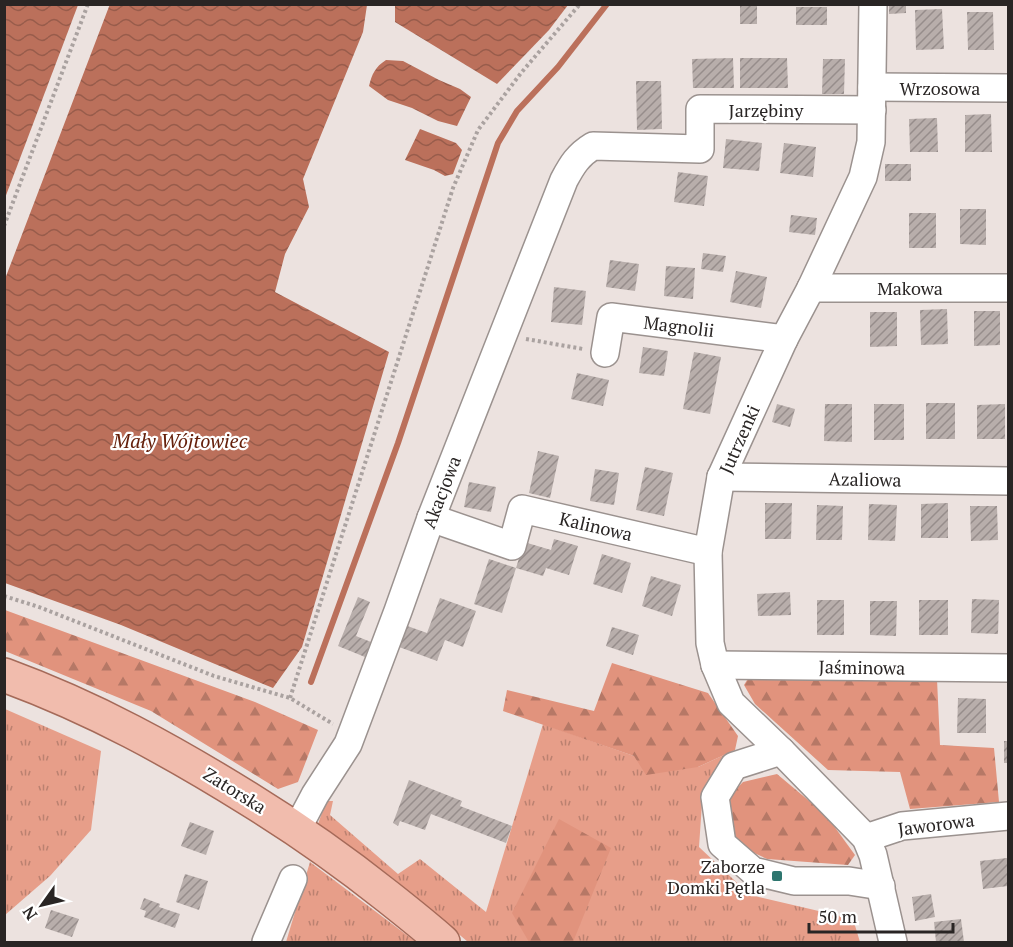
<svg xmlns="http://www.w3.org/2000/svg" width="1013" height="947" font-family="'PT Serif',serif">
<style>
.grass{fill:url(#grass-tufts)}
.forest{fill:url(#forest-firs)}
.water{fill:url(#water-waves)}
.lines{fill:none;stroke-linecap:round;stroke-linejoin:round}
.stream{stroke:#bb705b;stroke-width:6}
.building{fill:url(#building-hatch)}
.minor-casing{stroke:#9b928f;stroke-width:30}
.major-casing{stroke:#a56a59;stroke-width:36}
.path{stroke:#aaa2a0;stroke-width:4;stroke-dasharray:3 3;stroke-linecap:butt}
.minor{stroke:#fff;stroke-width:27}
.major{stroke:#f1bcad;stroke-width:33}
.poi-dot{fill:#2e766f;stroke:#fff;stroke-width:2}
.labels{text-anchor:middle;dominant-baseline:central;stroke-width:4.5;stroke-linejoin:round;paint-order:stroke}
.street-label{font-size:18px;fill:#292524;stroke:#fff}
.poi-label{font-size:18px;fill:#292524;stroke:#fff;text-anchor:end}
.water-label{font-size:20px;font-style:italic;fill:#65200b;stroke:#fff}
</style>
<defs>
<pattern id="grass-tufts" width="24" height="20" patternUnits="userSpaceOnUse" patternTransform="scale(1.5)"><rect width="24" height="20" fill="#e79e89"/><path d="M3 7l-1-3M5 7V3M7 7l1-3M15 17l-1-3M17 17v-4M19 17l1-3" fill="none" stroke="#bb8170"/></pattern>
<pattern id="forest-firs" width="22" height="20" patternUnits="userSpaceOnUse" patternTransform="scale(1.5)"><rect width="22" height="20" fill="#e1937d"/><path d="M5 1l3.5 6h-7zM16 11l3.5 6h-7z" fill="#b67866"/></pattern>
<pattern id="water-waves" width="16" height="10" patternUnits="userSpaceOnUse" patternTransform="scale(1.5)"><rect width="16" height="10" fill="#bb705b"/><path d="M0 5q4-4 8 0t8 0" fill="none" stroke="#985c4b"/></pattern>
<pattern id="building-hatch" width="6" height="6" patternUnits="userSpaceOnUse" patternTransform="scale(1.5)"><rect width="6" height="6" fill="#b8aeab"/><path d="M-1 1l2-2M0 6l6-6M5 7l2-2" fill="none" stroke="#968d8b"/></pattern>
</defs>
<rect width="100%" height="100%" fill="#ece2df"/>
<g class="grass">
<path d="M5,709l96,42 -10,79 -41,46 -45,39z"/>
<path d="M543,724l91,32 64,11 37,-17 -32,39 -4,58 51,48 103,24 7,23h-392l-74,-63 -76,-55 8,-23h7l-3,14 68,59 22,-15 66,53z"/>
<path d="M310,862l106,80h-130z"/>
</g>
<g class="forest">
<path d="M5,610l250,92 63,28 -20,52 -20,7 -127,-78 -146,-60z"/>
<path d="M612,663l96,30 30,43 -3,14 -37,17 -52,8 -12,-19 -131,-45 4,-21 87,21z"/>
<path d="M749,677l188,2 3,66 54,3 5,54 -89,7 -10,-37 -72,-2 -73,-66 -11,-19z"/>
<path d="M777,774l49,41 29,40 -7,10 -81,-6 -28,-13 -16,-21 -2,-21 22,-22z"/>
<path d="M559,819l52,29 -38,94h-44l-17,-29z"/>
</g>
<g class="water">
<path d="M5,4l73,1 -73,193 -1,-193z"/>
<path d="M110,4l257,1 -4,27 -60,147 6,28 -24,47 -10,38 114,60 -87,295 -29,41 -152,-63 -116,-42v-304z"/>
<path d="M395,5v-1l173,1 -19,25 -52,54 -102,-62z"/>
<path d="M386,60l17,1 36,19 21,9 11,8 -14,29 -19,-5 -26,-13 -24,-8 -19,-14c3,-12 6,-19 17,-26z"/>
<path d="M420,129l36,14 6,7 -9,24 -8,2 -11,-6 -29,-10z"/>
</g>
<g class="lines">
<path class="stream" d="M311,682l87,-239 100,-300 19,-32 41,-44 49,-63"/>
</g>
<g class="building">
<rect x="740" y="4" width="17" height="20"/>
<path d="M889,4h17v9l-17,1z"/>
<rect x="796" y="7" width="31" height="18"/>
<path d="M942,9l2,40 -28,1 -1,-40z"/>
<path d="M967,12h26l1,38h-26z"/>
<path d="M733,58l1,30h-41l-1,-29z"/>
<path d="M740,58h47l1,30h-48z"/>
<path d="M823,59h22l-1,35h-22z"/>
<path d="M636,81h25l1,48 -25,1z"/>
<path d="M991,114l1,38h-27v-37z"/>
<path d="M937,118l1,34h-28l-1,-33z"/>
<path d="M726,139l36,4 -3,28 -36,-3z"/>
<path d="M784,143l32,4 -3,30 -33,-4z"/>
<rect x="885" y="164" width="26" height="17"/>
<path d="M678,172l30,4 -4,30 -30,-4z"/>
<path d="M960,209h26v36l-26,-1z"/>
<rect x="909" y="213" width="27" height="35"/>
<path d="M791,215l26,3 -2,17 -26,-3z"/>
<path d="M703,253l23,3 -3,16 -22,-3z"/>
<path d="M610,260l29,4 -4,27 -29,-4z"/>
<path d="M666,266l29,2 -2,31 -29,-3z"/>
<path d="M736,271l31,6 -6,31 -31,-6z"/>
<path d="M554,287l32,4 -4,34 -31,-3z"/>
<path d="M947,309l1,35 -27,1 -1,-35z"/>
<path d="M974,311h26v34l-26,1z"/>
<path d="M870,312h27v34l-27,1z"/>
<path d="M643,347l25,4 -4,25 -25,-3z"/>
<path d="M694,352l27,5 -11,57 -27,-5z"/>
<path d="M577,373l32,7 -6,26 -32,-7z"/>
<rect x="926" y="403" width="29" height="36"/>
<path d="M777,404l18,5 -5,18 -18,-5z"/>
<path d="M825,404h27v38l-28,-1z"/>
<rect x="874" y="404" width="30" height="36"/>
<path d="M1005,404v35h-28v-34z"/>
<path d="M538,451l21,5 -9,42 -21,-5z"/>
<path d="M645,467l28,6 -9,43 -28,-6z"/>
<path d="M595,469l24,4 -5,32 -24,-4z"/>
<path d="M469,482l27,5 -5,25 -27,-5z"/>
<path d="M765,503h27l-1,36h-26z"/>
<path d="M948,503v35h-27v-34z"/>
<path d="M869,504l28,1 -2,36 -27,-1z"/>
<path d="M817,505l26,1 -1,34h-26z"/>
<path d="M970,506h27l1,34 -27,1z"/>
<path d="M554,539l24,7 -9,29 -23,-7 -3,8 -27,-8 8,-26 27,8z"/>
<path d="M602,554l29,9 -9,30 -29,-9z"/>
<path d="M489,559l27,9 -14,45 -28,-9z"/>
<path d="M651,576l30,9 -9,31 -30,-10z"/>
<path d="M790,592l1,23 -33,1 -1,-22z"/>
<path d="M358,597l12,5 -14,34 15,6 -6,15 -27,-11z"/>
<path d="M440,598l36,13 -13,36 -18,-7 -8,21 -46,-17 8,-21 28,10z"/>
<path d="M972,599l27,1 -1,34 -27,-1z"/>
<rect x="817" y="600" width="27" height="35"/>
<rect x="919" y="600" width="29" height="35"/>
<path d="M870,601h27l-1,35 -26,-1z"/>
<path d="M612,627l27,8 -6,20 -27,-9z"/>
<path d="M958,698l28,1v34h-29z"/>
<rect x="1004" y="741" width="4" height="22"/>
<path d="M409,780l53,21 -2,5 52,20 -6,17 -75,-29 -6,16 -25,-9 -2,5 -5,-3z"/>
<path d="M190,822l24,9 -8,24 -25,-9z"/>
<path d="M1007,858l1,28 -25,3 -3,-28z"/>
<path d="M185,874l23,7 -9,29 -23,-8z"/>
<path d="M931,894l4,23 -20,4 -3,-24z"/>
<path d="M144,898l16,6 -1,3 21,7 -5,14 -31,-11 2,-6 -6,-2z"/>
<path d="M51,910l28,9 -7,18 -27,-9z"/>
<path d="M961,919l3,23h-28l-2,-20z"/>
</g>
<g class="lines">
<g class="minor-casing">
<g id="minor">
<path d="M873,4l-2,138 -8,35 -52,111 -27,51 -63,138 -13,75 2,91 5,22 16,38 50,48 85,87 7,17 20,87"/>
<path d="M872,87l136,1"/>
<path d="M811,288h197"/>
<path d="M605,353l6,-36 173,22"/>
<path d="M721,477l287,4"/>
<path d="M431,518l81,28 10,-37 186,43"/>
<path d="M715,665l293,3"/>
<path d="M781,751l-47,15 -19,31 7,47 31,27 41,10h55l32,5"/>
<path d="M297,829l18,-34 33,-51 50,-133 33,-93 133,-338c8,-15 14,-25 29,-34l107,3v-40l172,1"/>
<path d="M866,838l36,-12 106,-10"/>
<path d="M266,942l27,-63"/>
</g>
</g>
<g class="major-casing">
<path id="major" d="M4,675c90,33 168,76 248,126 47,29 91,60 135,95 19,15 38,30 56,46"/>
</g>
<g class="path">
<path d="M4,226l84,-222"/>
<path d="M526,339l57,10"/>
<path d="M4,596l35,11 175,69 76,22 43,26"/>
<path d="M290,698l163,-510 25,-58 43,-57 59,-69"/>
</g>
<use href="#minor" class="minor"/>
<use href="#major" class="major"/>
</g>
<rect class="poi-dot" x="771" y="870" width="12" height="12" rx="3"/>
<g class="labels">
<g class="street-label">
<text x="940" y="88">Wrzosowa</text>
<text x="766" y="110">Jarzębiny</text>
<text x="910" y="288">Makowa</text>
<text transform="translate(679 326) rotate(7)">Magnolii</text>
<text transform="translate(739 439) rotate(-66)">Jutrzenki</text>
<text transform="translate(865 479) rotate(1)">Azaliowa</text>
<text transform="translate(441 492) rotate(-69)">Akacjowa</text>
<text transform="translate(596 526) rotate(13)">Kalinowa</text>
<text transform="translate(862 667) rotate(1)">Jaśminowa</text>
<text transform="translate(235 790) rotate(32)">Zatorska</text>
<text transform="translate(936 824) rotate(-7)">Jaworowa</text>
</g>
<g class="poi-label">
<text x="765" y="866">Zaborze<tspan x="765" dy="21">Domki Pętla</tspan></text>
</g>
<g class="water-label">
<text x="180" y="440">Mały Wójtowiec</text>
</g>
</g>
<rect width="1013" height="947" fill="none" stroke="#292524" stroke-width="12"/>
<g transform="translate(42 905) rotate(236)" stroke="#ffffff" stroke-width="4.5" paint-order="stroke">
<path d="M0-4.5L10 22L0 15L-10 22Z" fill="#292524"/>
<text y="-9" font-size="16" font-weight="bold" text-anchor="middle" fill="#292524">N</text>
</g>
<path d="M809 923v9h144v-9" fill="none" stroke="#292524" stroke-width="3"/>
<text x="818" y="923" font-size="18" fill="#292524" stroke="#ffffff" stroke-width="4.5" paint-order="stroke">50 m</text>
</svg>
